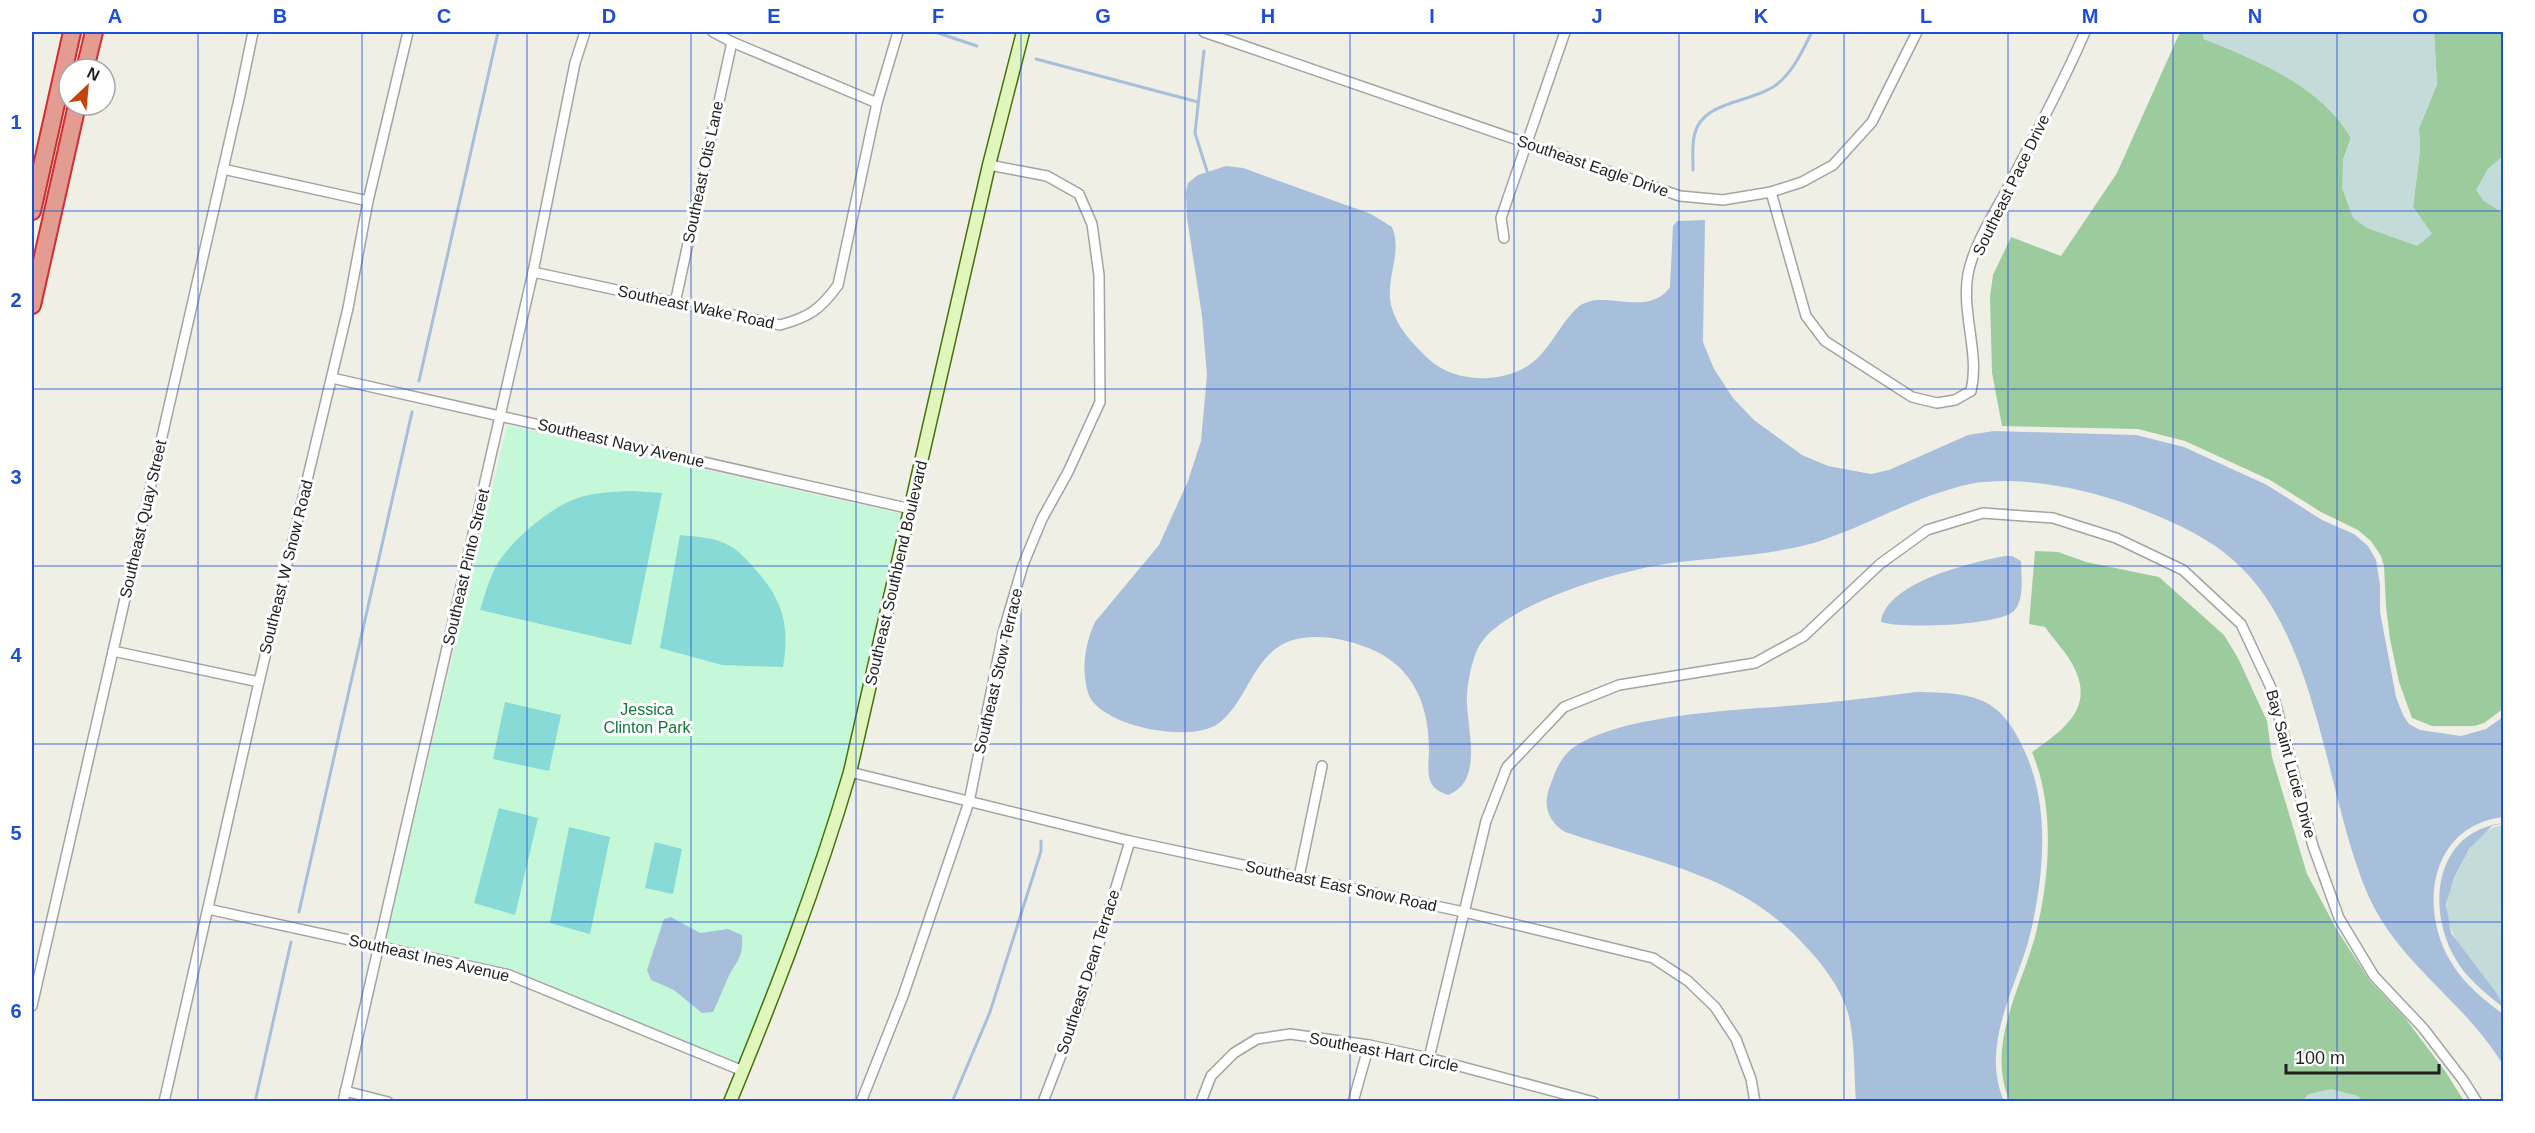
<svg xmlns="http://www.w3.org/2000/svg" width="2535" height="1133" font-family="Helvetica,sans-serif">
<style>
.forest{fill:#9ccc9d}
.wetland{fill:#c3dcd9}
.park{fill:#c5f7d9}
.pitch{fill:#87dad5}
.water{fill:#a8bfdb}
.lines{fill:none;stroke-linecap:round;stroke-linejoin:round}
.stream{stroke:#a8bfdb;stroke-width:3}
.street-casing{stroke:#a3a3a3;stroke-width:12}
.secondary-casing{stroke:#45710a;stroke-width:15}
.highway-casing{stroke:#d22d31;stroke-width:20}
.street{stroke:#fff;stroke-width:9}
.secondary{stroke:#e1f6bc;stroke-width:12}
.highway{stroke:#e39c91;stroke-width:16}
.grid{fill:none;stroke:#1d4ed8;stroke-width:1.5;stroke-opacity:0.55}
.labels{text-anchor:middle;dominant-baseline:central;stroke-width:6;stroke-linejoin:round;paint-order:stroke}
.street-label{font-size:16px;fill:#1f1f1f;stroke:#fff}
.park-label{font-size:16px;fill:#11793a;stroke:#fff}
.neatline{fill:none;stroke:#1d4ed8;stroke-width:2}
.grid-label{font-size:20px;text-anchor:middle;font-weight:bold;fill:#1d4ed8}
</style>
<rect width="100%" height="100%" fill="#efefe5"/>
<g class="forest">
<path d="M2180,32h23l1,7c53,21 117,47 147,99l-8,22 89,74 -19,-27 7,-57 -1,-22 18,-44 -3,-52h69v124l-16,14 -4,30 20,13v496l-19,14 -10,3h-42l-20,-8 -13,-36 -9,-43 -4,-33 -2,-40 -3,-10 -10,-15 -13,-11 -37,-18 -51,-32 -85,-39 -47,-12 -136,-3 -10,-53 -2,-76 3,-22 18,-38 50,19 56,-83z"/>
<path d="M2035,551l23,1 28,10 73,15 65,58 14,23 29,63 5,36 35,117 30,56 33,51 35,37 40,53 19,30h-102l-4,-5 -49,-2 -7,8h-292c-25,-58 12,-114 26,-169 14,-57 19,-126 -4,-181 36,-25 67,-48 36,-95 -7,-10 -16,-20 -23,-30l-16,-3z"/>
</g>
<g class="wetland">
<path d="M2203,32h231l3,52 -18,44 1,22 -7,57 19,27 -15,12 -50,-18 -14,-10 -11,-30 1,-28 8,-22c-29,-52 -95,-78 -147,-99z"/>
<path d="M2503,156v65v-8l-20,-13 -7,-10 11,-20z"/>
<path d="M2503,825v180c-16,-30 -62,-67 -56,-103 2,-15 10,-29 17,-43 7,-15 22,-32 39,-34z"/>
<path d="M2331,1089l27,7 4,5h-60l7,-7z"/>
</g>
<path class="park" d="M507,425l394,89 -61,272 -47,141 -53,137 -211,-87 -35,-11 -109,-23z"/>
<g class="pitch">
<path d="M632,491l30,2 -31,152 -151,-35c4,-13 8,-27 14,-40 12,-25 49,-56 74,-68 20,-10 43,-10 64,-11z"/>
<path d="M680,535c17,2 35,2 50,11 9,5 18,15 24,22 29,31 36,58 29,99l-61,-2 -62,-17z"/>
<path d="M505,702l56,13 -12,56 -56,-12z"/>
<path d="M499,808l39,10 -23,97 -41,-12z"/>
<path d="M569,827l41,10 -20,97 -40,-11z"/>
<path d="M655,842l27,7 -9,45 -28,-6z"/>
</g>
<g class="water">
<path d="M1226,166l17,2 128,46 21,13c10,23 -4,47 -2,71 1,16 12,33 22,44 9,10 19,21 31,27 24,13 60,12 83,-2 23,-14 32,-41 51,-59 24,-22 70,12 93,-21l3,-61 4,-5 28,-1 -2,122 11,27 19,29 21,22 48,35 26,11 43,8 18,-4 79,-35 26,-4 142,4 48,12 83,38 55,35 32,14 14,12 8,14 4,25v27l16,85 7,18 6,9 11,6 41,6 25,-7 17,-12v100c-73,9 -85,91 -52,145 13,22 33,38 52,52v51c-37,-63 -104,-100 -135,-170 -44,-102 -48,-259 -135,-335 -29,-26 -67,-41 -103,-55 -46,-17 -112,-30 -160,-21 -56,12 -105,44 -160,60 -46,12 -92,13 -139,19 -46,7 -106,25 -148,47 -14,8 -33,19 -42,33 -9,13 -15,45 -14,61 1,28 16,78 -19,91 -5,-2 -11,-4 -15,-9 -7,-10 -4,-25 -4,-36 0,-50 -19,-89 -69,-105 -20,-7 -45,-11 -67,-5 -40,12 -44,60 -74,83 -26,21 -120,4 -131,-30 -7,-24 -3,-49 7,-71l64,-77 29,-64 13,-40 6,-66 -5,-59 -15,-98 -1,-26 2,-9 10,-8z"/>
<path d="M2005,556h7l9,5c0,14 4,39 -7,50 -16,15 -113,18 -133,11 5,-40 92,-60 124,-66z"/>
<path d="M1916,692c58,1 84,3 109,60 25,55 19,121 6,179 -13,55 -52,113 -27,170h-148c-2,-25 -1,-67 -9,-91 -7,-22 -23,-44 -39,-61 -67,-76 -153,-86 -243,-117 -16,-10 -22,-25 -16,-43 6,-16 10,-31 25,-42 48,-33 164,-37 224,-42 39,-3 79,-8 118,-13z"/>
<path d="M2503,823l-11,3 -23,23 -15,29 -8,26 5,29 47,62 5,12c-18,-14 -37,-29 -48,-49 -29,-52 -20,-126 48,-135z"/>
<path d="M671,917l29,16 28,-4 14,6c2,25 -7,26 -15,45 -5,11 -9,22 -14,32l-11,1 -28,-23 -23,-10 -4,-10 17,-51z"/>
</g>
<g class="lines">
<g class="stream">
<path d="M935,32l42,14"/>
<path d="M1204,51l-9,82 12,38"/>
<path d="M1036,59l162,43"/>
<path d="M1693,170c0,-11 -1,-22 1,-33 6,-37 56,-33 82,-52 18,-14 26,-34 36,-53"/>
<path d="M419,381l79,-349"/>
<path d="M299,912l113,-500"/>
<path d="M255,1102l36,-160"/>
<path d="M952,1102l38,-90 51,-161v-10"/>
</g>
<g class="street-casing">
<g id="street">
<path d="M713,32l19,10 145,61"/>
<path d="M1204,32l476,164 43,4 48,-8 31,-10 31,-17 39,-43 45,-90"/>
<path d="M223,169l145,32"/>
<path d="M1771,192l35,124 19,25 87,56 25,6 18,-3 16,-9c9,-38 -10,-78 -3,-117 5,-27 25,-59 38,-83 27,-53 56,-105 79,-159"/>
<path d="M1504,238l-3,-20 64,-186"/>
<path d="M533,272l247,53c29,-8 40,-15 58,-40l39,-182 21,-71"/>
<path d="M675,303l57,-261"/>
<path d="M332,378l579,131"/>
<path d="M113,651l146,31"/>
<path d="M850,772l280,69 334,71 189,46 35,23 27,26 21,32 15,40 4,23"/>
<path d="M1299,877l23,-111"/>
<path d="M208,909l301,66 234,96"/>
<path d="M32,1006l208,-911 13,-63"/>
<path d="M1429,1058l57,-237 21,-54 57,-60 55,-22 136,-22 49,-27 76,-72 47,-34 56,-17 70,5 63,20 67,32 58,54 31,66 41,156 26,72 35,58 49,52 40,52 14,22"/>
<path d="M345,1091l43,11"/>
<path d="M164,1102l95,-420 89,-374 20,-107 40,-169"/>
<path d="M343,1102l190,-830 42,-209 10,-31"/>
<path d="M861,1102l42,-106 66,-194 34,-169 20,-68 19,-46 26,-47 32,-70 -1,-127 -7,-51 -13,-30 -32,-18 -58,-11"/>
<path d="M1043,1102l37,-96 50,-165"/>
<path d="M1201,1102l10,-26 23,-23 23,-14 33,-5 79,11 60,13 165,44"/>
<path d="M1353,1102l16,-57"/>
</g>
</g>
<g class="secondary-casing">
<path id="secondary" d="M730,1102c45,-109 87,-217 120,-330l139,-607 34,-133"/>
</g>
<g class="highway-casing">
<g id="highway">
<path d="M85,69l9,-37"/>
<path d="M32,211l40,-179"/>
<path d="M32,305l45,-200"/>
</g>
</g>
<use href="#street" class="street"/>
<use href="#secondary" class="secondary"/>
<use href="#highway" class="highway"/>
</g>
<path class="grid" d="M198,32v1070M362,32v1070M527,32v1070M691,32v1070M856,32v1070M1021,32v1070M1185,32v1070M1350,32v1070M1514,32v1070M1679,32v1070M1844,32v1070M2008,32v1070M2173,32v1070M2337,32v1070M32,211h2472M32,389h2472M32,566h2472M32,744h2472M32,922h2472"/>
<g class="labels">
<g class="street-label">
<text transform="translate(1593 166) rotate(19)">Southeast Eagle Drive</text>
<text transform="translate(703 172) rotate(-78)">Southeast Otis Lane</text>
<text transform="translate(2011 185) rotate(-64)">Southeast Pace Drive</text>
<text transform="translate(696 307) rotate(12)">Southeast Wake Road</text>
<text transform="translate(621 443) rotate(13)">Southeast Navy Avenue</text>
<text transform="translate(143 519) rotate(-77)">Southeast Quay Street</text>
<text transform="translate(286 567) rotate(-76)">Southeast W Snow Road</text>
<text transform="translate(466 567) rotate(-77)">Southeast Pinto Street</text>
<text transform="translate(896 573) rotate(-77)">Southeast Southbend Boulevard</text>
<text transform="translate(998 671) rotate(-77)">Southeast Stow Terrace</text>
<text transform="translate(2291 764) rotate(75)">Bay Saint Lucie Drive</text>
<text transform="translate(1341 886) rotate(12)">Southeast East Snow Road</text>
<text transform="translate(429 958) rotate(13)">Southeast Ines Avenue</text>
<text transform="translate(1088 972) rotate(-72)">Southeast Dean Terrace</text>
<text transform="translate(1384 1052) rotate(11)">Southeast Hart Circle</text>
</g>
<g class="park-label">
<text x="647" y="709">Jessica<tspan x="647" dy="18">Clinton Park</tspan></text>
</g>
</g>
<rect width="2535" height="1133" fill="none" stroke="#ffffff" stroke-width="66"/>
<g transform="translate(87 87) rotate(26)"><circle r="28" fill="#ffffff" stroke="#a5a5a5" stroke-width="1.5"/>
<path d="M0-4.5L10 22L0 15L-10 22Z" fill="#c4450a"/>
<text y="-9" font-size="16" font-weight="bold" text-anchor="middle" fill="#1f1f1f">N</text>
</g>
<path d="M2286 1064v9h153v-9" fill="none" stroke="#1f1f1f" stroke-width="3"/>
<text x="2295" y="1064" font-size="18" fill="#1f1f1f" stroke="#ffffff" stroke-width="4.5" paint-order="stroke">100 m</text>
<rect x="33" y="33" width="2469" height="1067" class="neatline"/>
<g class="grid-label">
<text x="115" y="23">A</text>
<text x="280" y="23">B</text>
<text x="444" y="23">C</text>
<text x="609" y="23">D</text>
<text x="774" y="23">E</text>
<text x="938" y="23">F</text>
<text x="1103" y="23">G</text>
<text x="1268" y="23">H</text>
<text x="1432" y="23">I</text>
<text x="1597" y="23">J</text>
<text x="1761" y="23">K</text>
<text x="1926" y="23">L</text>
<text x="2090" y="23">M</text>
<text x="2255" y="23">N</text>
<text x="2420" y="23">O</text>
<text x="16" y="129">1</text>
<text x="16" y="307">2</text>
<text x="16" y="484">3</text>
<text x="16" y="662">4</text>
<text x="16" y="840">5</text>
<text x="16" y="1018">6</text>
</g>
</svg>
